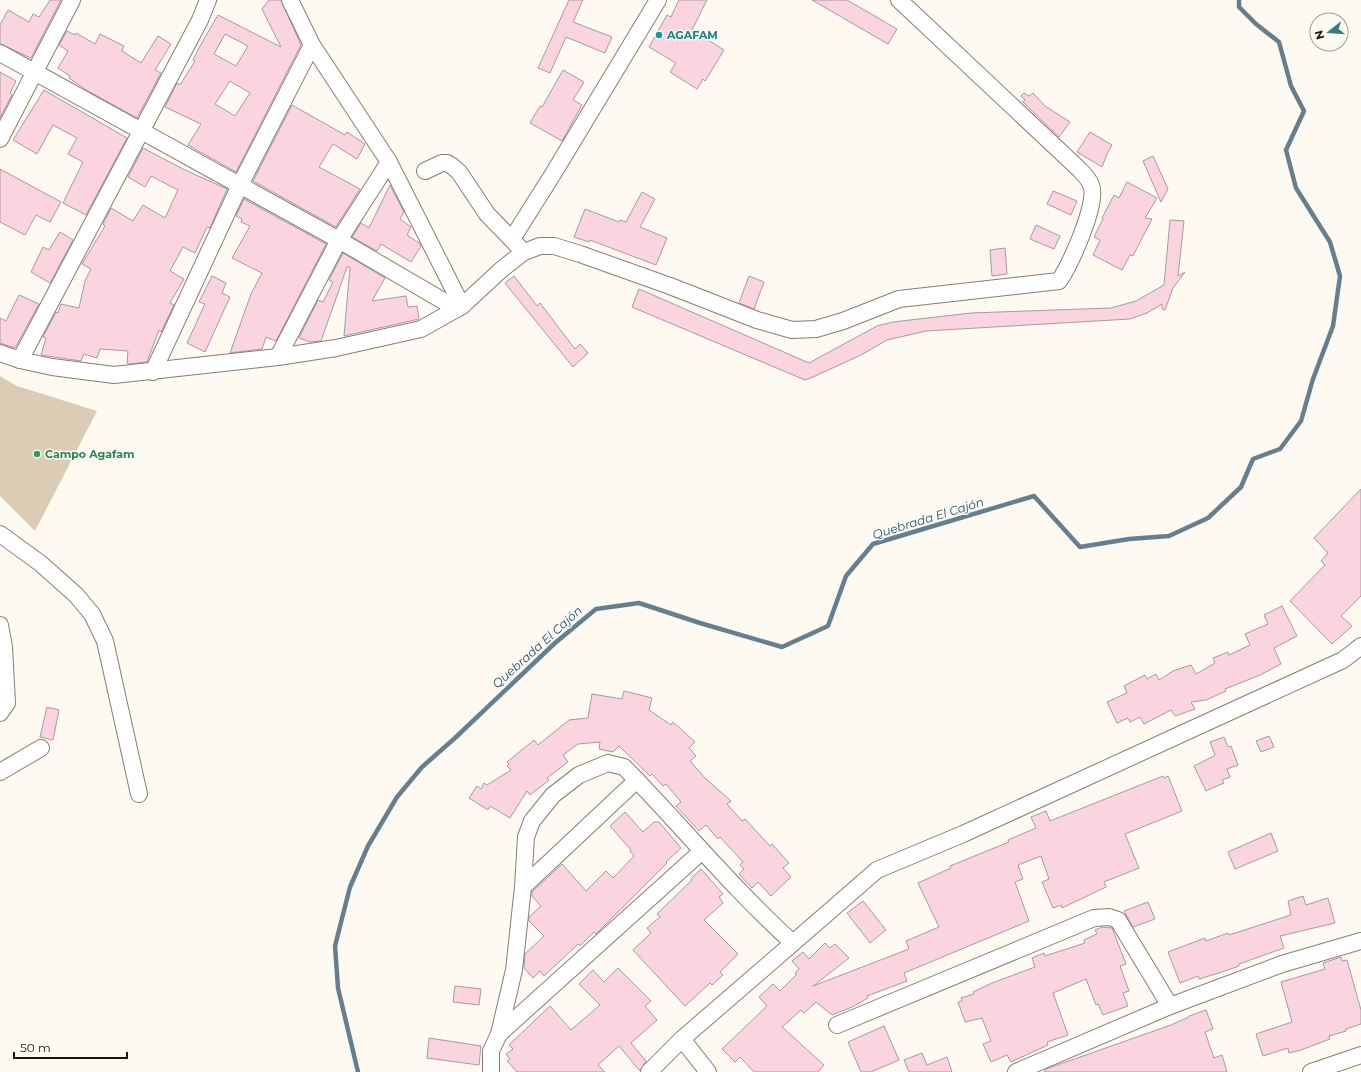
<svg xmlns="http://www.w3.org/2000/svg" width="1361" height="1072" font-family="Montserrat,sans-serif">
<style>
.park{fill:#dbccb6}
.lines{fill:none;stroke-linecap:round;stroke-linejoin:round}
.stream{stroke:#657f8e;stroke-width:4.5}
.building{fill:#fad5df;stroke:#a9999e;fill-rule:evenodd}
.minor-casing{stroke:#857e72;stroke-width:18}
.minor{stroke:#fff;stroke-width:16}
.culture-dot{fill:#0f9aa8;stroke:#fef9f1;stroke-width:1.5}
.leisure-dot{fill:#2e9e5b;stroke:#fef9f1;stroke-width:1.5}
.labels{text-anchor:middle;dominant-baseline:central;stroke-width:3;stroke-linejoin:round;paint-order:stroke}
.culture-label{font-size:11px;font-weight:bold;fill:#0d838f;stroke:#fef9f1;text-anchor:start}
.leisure-label{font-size:11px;font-weight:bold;fill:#27864d;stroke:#fef9f1;text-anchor:start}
.water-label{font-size:12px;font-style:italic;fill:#0f5677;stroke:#fef9f1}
</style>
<rect width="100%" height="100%" fill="#fef9f1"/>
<path class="park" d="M0,376l17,10 80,25 -62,120 -35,-35z"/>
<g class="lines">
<path class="stream" d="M358,1072l-20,-84 -3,-42 15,-59 18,-41 29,-49 25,-30 33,-29 100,-95 41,-34 43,-6 61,20 82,24 46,-21 18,-50 27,-32 161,-48 46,51 49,-8 40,-3 39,-18 33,-31 12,-28 27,-10 21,-28 12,-42 20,-53 7,-50 -10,-34 -34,-54 -10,-38 18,-39 -13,-25 -12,-44 -23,-18 -17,-17v-7"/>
</g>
<g class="building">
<path d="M50,0h11l-30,58 -31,-14v-19l8,-15 21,12 4,-8 6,3z"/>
<path d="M269,0h12l20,45 -65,127 -48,-27 13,-21 -36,-17 12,-24 3,2 15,-24 -2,-1 6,-12 19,-33 63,32 -19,-38zM225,34l23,12 -12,20 -22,-12zM230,81l20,12 -15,23 -20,-12z"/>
<path d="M569,0h14l-10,22 39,15 -7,16 -39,-16 -16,36 -12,-5z"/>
<path d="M679,0h28l-15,30 32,20 -19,31 -2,-2 -6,10 -27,-17 6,-9 -27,-16 18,-32 4,2z"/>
<path d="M812,0h35l50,29 -9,15z"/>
<path d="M67,31l8,4 1,-2 19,11 5,-10 24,12 -2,5 19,12 17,-27 13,8 -16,26 6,3 -24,45 -49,-27 -19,-13 1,-2 -12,-8 10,-17 -9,-6z"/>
<path d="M563,70l21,12 -11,18 9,5 -20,36 -32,-18 10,-17 2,1z"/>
<path d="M0,72l16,9 -6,12 2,2 -12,23z"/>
<path d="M44,90l83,48 -41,77 -23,-12 20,-41 -15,-8 9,-16 -24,-13 -16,29 -24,-14z"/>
<path d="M1024,93l5,3 4,-3 12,13 25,16 -11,15 -36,-35 2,-2 -4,-4z"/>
<path d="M292,105l53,30 2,-3 18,12 -8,15 -24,-15 -14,23 41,22 -24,38 -83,-46z"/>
<path d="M1090,132l22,13 -5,9 -5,13 -25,-15z"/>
<path d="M143,148l42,22 42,19 -17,39 -3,-1 -12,26 -12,-6 -13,24 14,8 -14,24 4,2 -13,27 -2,-2 -12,32 -18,2 -2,-1 1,-12 -28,-2 -3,9 -13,-4 -3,7 -40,-6 5,-17 -3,-1 13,-25 2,1 3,-9 18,4 6,-27 6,-12 -9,-5 23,-38 -2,-2 8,-16 22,13 10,-16 22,13 13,-28 -27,-14 -6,11 -17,-10z"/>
<path d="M1153,156l15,33 -7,13 -18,-41z"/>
<path d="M0,169l61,33 -11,20 -14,-7 -11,20 -25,-13z"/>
<path d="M1127,182l30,16 -12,20 7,1 -11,21 -8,16 -3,-1 -8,15 -29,-15 7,-15 -6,-3 9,-18 -1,-1 12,-23 5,3z"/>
<path d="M390,185l14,27 -4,7 11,8 -4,8 12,8 2,3 -10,16 -30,-18 -4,7 -25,-14 9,-14 8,5z"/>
<path d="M1053,191l24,10 -6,14 -24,-11z"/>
<path d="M642,192l13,7 -15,28 27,11 -11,27 -66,-25 -1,2 -15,-5 11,-28 34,13 1,-2 6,2z"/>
<path d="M244,199l82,45 -50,97 -10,-4 -4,12 -32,4 21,-59 11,-21 -30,-15 18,-32 -9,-4 1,-3 -6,-3z"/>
<path d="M1170,220l14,1 -6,55 7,-4 -12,16 -8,22 -3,-1v-5l-15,9 -17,6 -204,12 -39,9 -26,15 -48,22 -8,3 -173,-73 7,-18 170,74 68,-37 16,-4 78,-9 140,-5 25,-7 28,-16z"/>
<path d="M1036,225l24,11 -6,13 -24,-10z"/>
<path d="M60,232l13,8 -23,43 -19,-11 12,-25 6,3z"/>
<path d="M1005,248l2,26 -15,2 -2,-26z"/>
<path d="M343,253l42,25 -13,23 34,-5 2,11 9,-1 2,13 -75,17 6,-69h-3l-26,74 -11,1 -11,-4 19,-38 5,2 10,-20 -4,-2z"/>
<path d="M212,276l14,7 -4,10 8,4 -25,55 -18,-9 18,-39 -6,-2z"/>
<path d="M514,276l23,30 3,-3 35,46 5,-5 8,9 -15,14 -68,-84z"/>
<path d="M749,276l15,6 -10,27 -15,-6z"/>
<path d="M19,295l20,9 -24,44 -15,-5v-25l6,3z"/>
<path d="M1361,489v107l-20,20 11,10 -20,18 -42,-43 35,-36 -4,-4 7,-8 -14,-15z"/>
<path d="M1282,606l15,30 -23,12 7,16 -21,11 -35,14 1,2 -20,9 -15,2 4,7 -20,7 -4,-6 -27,14 -4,-7 -10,5 -2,-4 -11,5 -10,-21 20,-9 -3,-7 21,-11 2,4 9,-5 3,6 14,-9 18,-6 5,9 19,-11 -2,-5 15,-6 1,3 21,-10 -5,-11 23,-10 -4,-9z"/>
<path d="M624,691l28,7 -3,12 22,15 2,-3 22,20 -6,6 7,8 -6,5 15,17 26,23 -4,3 15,17 3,-2 25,27 2,-2 17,19 -6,5 8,9 -20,19 -13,-14 -6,6 -13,-14 5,-5 -4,-4 3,-3 -23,-25 -2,2 -12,-14 -7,6 -23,-25 5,-4 -15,-18 -3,2 -11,-12 -2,2 -31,-30 -6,6 -14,-3 1,-7 -22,2 -15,11 5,7 -21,16 2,2 -19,15 -3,-4 -17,27 -20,-12 -2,4 -19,-12 8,-12 4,3 3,-6 3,2 24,-15 -4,-4 2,-2 -2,-2 27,-22 4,5 31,-25 19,-2 4,-24 30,5z"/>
<path d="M47,707l12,3 -6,30 -13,-3z"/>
<path d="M1269,736l5,11 -13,5 -5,-11z"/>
<path d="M1224,737l4,10 3,-1 7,19 -11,4 3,8 -8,3 2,3 -18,8 -12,-25 20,-10 1,-1 -5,-13z"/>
<path d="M1163,776l1,2 4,-2 14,35 -57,23 14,34 -35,14 2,5 -44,21 -1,-3 -8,3 -11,-26 7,-3 -8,-23 -23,9 5,14 -8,3 14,39 -125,52 3,8 -40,15 1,2 -16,9 -20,8 -16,-13 -12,11 -3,-3 -19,17 42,38 -6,7h-64l-14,-15 -5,5 -13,-13 45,-43 -8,-9 14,-13 7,7 17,-17 -2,-1 4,-4 -7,-8 11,-9 6,7 16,-16 5,5 5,-4 14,14 -36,28 96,-37 -3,-8 33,-14 -21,-44 33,-15 -1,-2 59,-24 -1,-2 28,-12 -5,-11 15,-6 4,10z"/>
<path d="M625,812l18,20 11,-10h5l22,26 -15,14 1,1 -71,71 -2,-2 -14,14 -2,-2 -34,32 -4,-5 -7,7 -9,-10 1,-14 19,-18 -15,-15v-4l12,-11 -9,-10v-4l30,-28 24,27 20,-20 7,7 21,-22 -4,-5 1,-1 -21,-24z"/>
<path d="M1271,833l7,18 -43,18 -7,-17z"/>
<path d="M701,869l22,25 -4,3 4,6 -19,17 34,34 -18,18 3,3 -11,10 -2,-2 -25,23 -52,-56 18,-17 -4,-5 13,-11 -3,-3 35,-34 -1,-1z"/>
<path d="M1303,896l3,9 22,-7 7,25 -55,13 4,12 -45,16v2l-20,7 -20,6 -1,-3 -18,7 -12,-31 37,-14 1,3 22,-8 1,2 62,-20 -3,-14z"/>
<path d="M863,901l23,29 -16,13 -23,-30z"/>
<path d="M1148,902l7,17 -22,8 -9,-16z"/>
<path d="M1102,927l10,1 14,36 -6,2 9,25 -6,2 5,13 -25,9 -5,-11 -2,1 -10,-26 -33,14 15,42 -21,7 1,3 -37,17 -4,-7 -16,7 -8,-18 8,-3 -9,-23 -17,4 -7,-20 4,-1 -1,-3 13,-4 -1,-2 19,-9 43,-16 -3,-9 12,-5 1,3 40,-13 -1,-3 13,-6 -2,-4z"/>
<path d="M1341,957l1,4 5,-1 14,50v14l-15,5v2l-17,5 1,3 -29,11 -12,3 -1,-5 -25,8 -7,-22 36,-12 -11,-40 44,-13 -2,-6z"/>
<path d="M618,968l33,33 -6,5 12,14 -26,23 15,18 -6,10 -21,-25 -21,19 7,7h-88l-10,-11 3,-2 -4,-5 7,-5 -4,-4 41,-39 21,24 29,-25 -21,-21 14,-14 11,12z"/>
<path d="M455,986l26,3 -2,16 -26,-3z"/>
<path d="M1206,1010l7,19 -8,3 9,26 8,-3 5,17h-183l2,-3 125,-44 18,-8v-1z"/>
<path d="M884,1026l15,34 -28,12h-10l-13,-30z"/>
<path d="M429,1038l52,8 -2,19 -52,-7z"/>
<path d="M922,1053l5,12 20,-8 5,15h-43l-5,-12z"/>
</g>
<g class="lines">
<g class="minor-casing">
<g id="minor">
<path d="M290,0l22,45 77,117 73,144"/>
<path d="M0,53l339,187 118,69"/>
<path d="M0,139l72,-139"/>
<path d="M425,171l17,-8h5l5,3 7,6 28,42 32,33"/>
<path d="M512,239l41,-65 105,-174"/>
<path d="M0,353l20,7 32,7 62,8 164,-18 58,-9 85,-19 41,-23 40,-37 22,-17 16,-6h14l26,8 90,32 87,34 35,10 24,-1 27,-8 56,-22 160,-18c11,-16 40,-79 32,-96 -2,-5 -7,-11 -11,-15l-181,-170"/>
<path d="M278,357l61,-117 50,-78"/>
<path d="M20,360l180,-340 8,-20"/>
<path d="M153,372l86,-185 73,-142"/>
<path d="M0,534l40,29 36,32 16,19 13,27 34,153"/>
<path d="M0,625l4,22 3,56 -7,10"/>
<path d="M0,772l41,-24"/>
<path d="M523,887l114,-107"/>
<path d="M837,1025l257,-107 15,-1 9,3 52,86"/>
<path d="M499,1034l202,-182"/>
<path d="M682,1039l26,33"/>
<path d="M491,1072v-21l8,-17 15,-64 9,-83 3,-50 6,-16 21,-26 26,-20 29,-12 16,4c57,58 108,121 169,176l84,-73 86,-36 380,-174 18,-14"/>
<path d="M649,1072l33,-33 111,-96"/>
<path d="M1016,1072l154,-66 112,-42 79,-23"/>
<path d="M1311,1072l50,-17"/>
</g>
</g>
<use href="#minor" class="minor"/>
</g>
<circle class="culture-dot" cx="659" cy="35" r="4"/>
<circle class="leisure-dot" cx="37" cy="454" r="4"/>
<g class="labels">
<g class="culture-label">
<text x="667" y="35">AGAFAM</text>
</g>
<g class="leisure-label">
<text x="45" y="454">Campo Agafam</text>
</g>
<g class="water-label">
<text transform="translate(928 518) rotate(-17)">Quebrada El Cajón</text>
<text transform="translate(537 647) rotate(-42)">Quebrada El Cajón</text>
</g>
</g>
<g transform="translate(1329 32) rotate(253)"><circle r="19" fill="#fef9f1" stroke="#a29e97"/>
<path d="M0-3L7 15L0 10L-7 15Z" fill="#367f80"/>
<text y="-6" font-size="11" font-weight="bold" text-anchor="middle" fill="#191611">N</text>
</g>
<path d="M14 1052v6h113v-6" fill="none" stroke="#191611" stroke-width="2"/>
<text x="20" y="1052" font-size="12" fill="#191611" stroke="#fef9f1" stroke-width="3" paint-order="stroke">50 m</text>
</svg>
